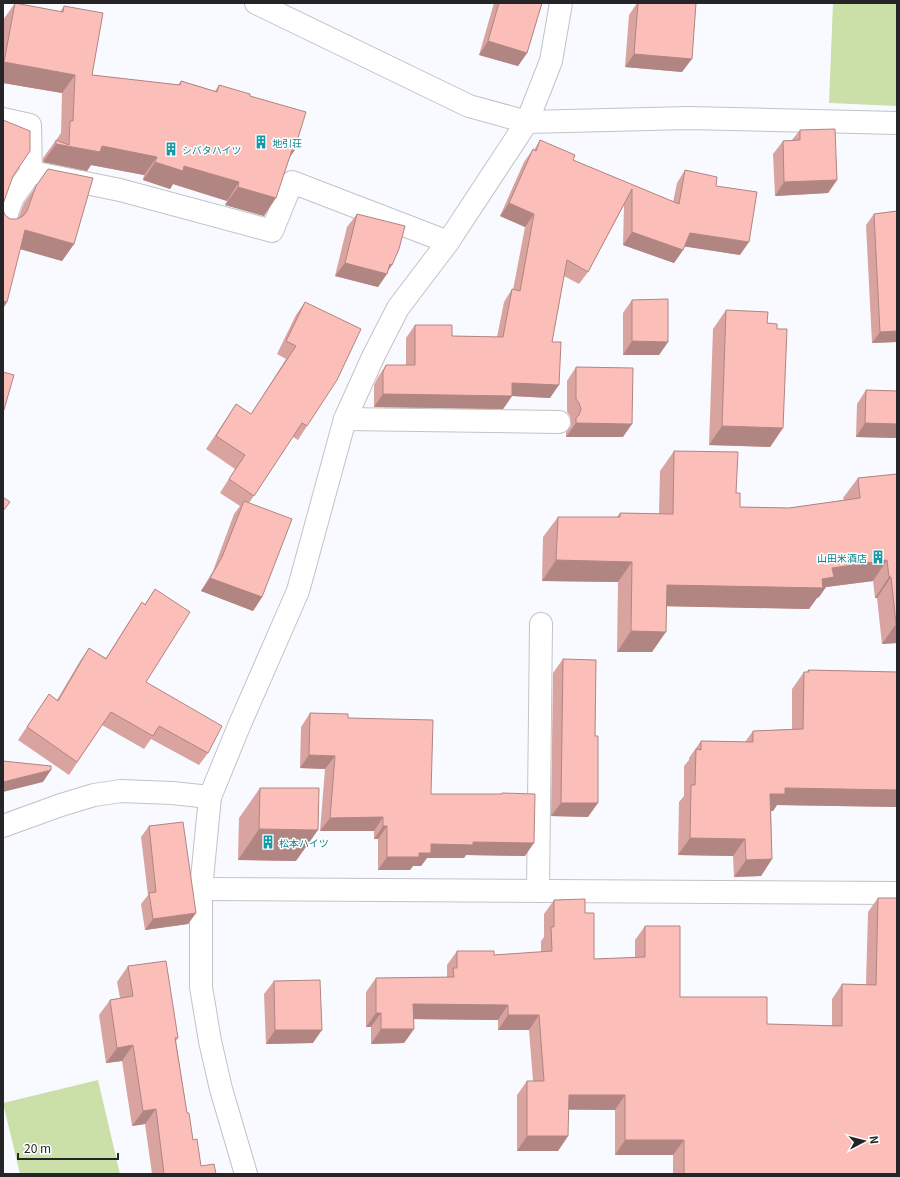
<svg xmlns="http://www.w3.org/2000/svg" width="900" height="1177" font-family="Georgia,'Noto Sans JP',serif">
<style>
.green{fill:#cbdfa9}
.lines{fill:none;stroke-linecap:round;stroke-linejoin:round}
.minor-casing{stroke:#c2c3c9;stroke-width:24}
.minor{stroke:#fff;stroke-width:22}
.wall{fill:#d9a39f}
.shaded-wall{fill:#b08582}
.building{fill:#fcbeb9;stroke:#b08582}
.labels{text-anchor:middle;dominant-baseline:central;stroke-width:3;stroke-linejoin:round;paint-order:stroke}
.culture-label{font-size:10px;fill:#0d838f;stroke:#fff;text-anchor:start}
</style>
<rect width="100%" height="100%" fill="#f9faff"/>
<g class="green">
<path d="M833,3h64v103l-68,-3z"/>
<path d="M98,1080l22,94h-100l-17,-71z"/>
</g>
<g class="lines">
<g class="minor-casing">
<g id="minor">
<path d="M256,3l213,103 58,16 162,-4 208,5"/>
<path d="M3,119l27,6 1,47 89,18 152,41 20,-49 156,60"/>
<path d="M3,224l10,-27 18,-25"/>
<path d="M345,419l214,3"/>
<path d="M3,826l58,-21 33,-10 27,-4 51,2 38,4"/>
<path d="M201,889l696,4"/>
<path d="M538,891l3,-267"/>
<path d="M246,1174l-25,-85 -11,-48 -9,-54v-98l9,-92 29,-71 59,-135 47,-172 28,-62 25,-49 50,-66 79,-120 24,-61 10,-58"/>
</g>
</g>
<use href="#minor" class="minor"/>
</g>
<g class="wall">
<path d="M15,3l45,9 4,-6 28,69 86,10 3,-4 34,10 4,-6 31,11 44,55 -5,7 -25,58 -39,-11 2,-4 -54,-17 -3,5 -27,-9 1,-5 -53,-10 -4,6 -44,-9v-4l13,-18h1v-1l4,-6 1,-40 -59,-10v-63z"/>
<path d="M494,3h48l-15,50 -9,13 -39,-11z"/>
<path d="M637,3h59l-14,69 -57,-5 4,-52z"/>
<path d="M800,130l37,50 -9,13 -53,3 -2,-42 10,-13 9,-1z"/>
<path d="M540,140l33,20 100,42 4,-19 8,-13 31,16 24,69 -55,-9 -2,4 -9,13 -51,-18 1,-40 -36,67 -9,12 -15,-8 -12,66 -2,56 -38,-2 -9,13 -129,-2v-22l4,-8 8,-12h20v-27l9,-13 37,11 45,1 7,-35 8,-13 1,1 12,-63 -25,-11 24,-54 9,-13 1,1z"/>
<path d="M48,169l26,75 -12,17 -42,-12 -15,-34 5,4h8l6,-16z"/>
<path d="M897,211v131l-25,1 -6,-118 8,-11z"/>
<path d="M357,214l31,56 -10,17 -43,-11 12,-49z"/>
<path d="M632,300l36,42 -9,13h-36v-42z"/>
<path d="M305,302l2,124 -9,14 -5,-3 -44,66 13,94 -9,14 -52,-20 12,-20 21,-57 6,-8 -20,-13 15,-24 -29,-20 30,-45 15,10 35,-55 -9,-5 19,-39z"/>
<path d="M726,310l41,13 10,6 6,99 -13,19 -61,-2 4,-116z"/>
<path d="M576,367l47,70h-57v-5l5,-6v-3l-1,-7 -3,-4v-31z"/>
<path d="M866,390l31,1v47l-41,-1 1,-33z"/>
<path d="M674,451l62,42 4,14 49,1 55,-8 -1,-2 15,-20 39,-4v169l-15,1 -5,-46h-2l-2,-17 -47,6 -7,10 -2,1 -8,11 -142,-3 -15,46h-35l1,-70 -76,-1 1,-44 15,-20h59l3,-4 39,1 1,-43z"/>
<path d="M155,589l-9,93 62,71 -9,12 -48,-26 -7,10 -42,-24 -33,50 -51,-35 31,-46 8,6 23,-39 9,-13 17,10 27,-43 9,-13 3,2z"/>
<path d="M563,659l25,158 -37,-1 2,-143z"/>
<path d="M808,670l89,2v135l-120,-2 -4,6h-2l1,48 -11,17 -27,1 -1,-21 -55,-1 1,-53 5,-6v-30l5,-6v-2l12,-17 44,1 8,-11 39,-2v-40l12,-17h3z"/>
<path d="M310,713l38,5 83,76h70l1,-1 23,63 -59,-1 -2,3h-37l-6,8h-8l-3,4h-32v-31h-4v-8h-54l5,-62 -25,-1 1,-41z"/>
<path d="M260,788l36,73 -58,-1 1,-42z"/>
<path d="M149,826l47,87 -8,11 -43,6 -4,-26 7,-9 -7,-58z"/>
<path d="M878,898l19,276h-224v-19h-58v-45h-47v26l-10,15h-41v-56l10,-14h6l-4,-51h-31v-10l-84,-1v10l-10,14 -33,1v-17h-5v-35l10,-14 71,-1v-12l10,-14 37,4 47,-3v-11l3,-4v-23l10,-14 31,13 9,46 41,-1v-18l10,-14 35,71 87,27 65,2v-27l10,-15 24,1 2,-73z"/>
<path d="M128,966l50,72 -2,3 11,72 6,27 8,26 15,8h-64l-7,-50 -13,2 -10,-65 -16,2 -7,-48 11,-15 10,-2 -3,-16z"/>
<path d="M274,981l39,62 -47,1 -2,-50z"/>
</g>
<g class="shaded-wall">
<path d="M488,41l39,12 -9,13 -39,-11z"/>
<path d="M634,54l58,5 -10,13 -57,-5z"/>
<path d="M4,62l71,13 -13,18 -59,-10v-19z"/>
<path d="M56,144l42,8 4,-6 55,11 -13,18 -53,-10 -4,6 -44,-9z"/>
<path d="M292,150l2,1 -12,18z"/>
<path d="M155,162l29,4 55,16 -12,19 -54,-17 -3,5 -27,-9z"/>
<path d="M837,180l-9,13 -53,3 9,-14z"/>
<path d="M238,187l38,11 -12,18 -39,-11z"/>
<path d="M509,203l25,11 -9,13 -25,-11z"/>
<path d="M25,230l49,14 -12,17 -49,-14z"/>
<path d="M632,232l51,18 -9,13 -51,-18z"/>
<path d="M690,233l59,9 -9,13 -59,-9z"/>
<path d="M345,263l45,1 2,1 -6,9h1l-9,13 -43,-11z"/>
<path d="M3,301l4,1 -4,7z"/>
<path d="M897,331v11l-25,1 8,-11z"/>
<path d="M632,341l36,1 -9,13h-36z"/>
<path d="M512,383l47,2 -9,13 -38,-2 -9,13 -129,-2 9,-13z"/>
<path d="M576,423l56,1 -9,13h-57z"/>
<path d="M865,423l32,1v14l-41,-1z"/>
<path d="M722,426l61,2 -13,19 -61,-2z"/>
<path d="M556,560l76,2 -14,20 -76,-1z"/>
<path d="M887,560l-14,21 -47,6 -7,10 -2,1 -8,11 -156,-3 14,-21 155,-6 10,-11z"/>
<path d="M889,577h2l-14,21h-2z"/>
<path d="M210,578l52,19 -9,14 -52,-20z"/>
<path d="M896,624h1v19l-15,1z"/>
<path d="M631,631l35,1 -14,20h-35z"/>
<path d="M309,755l26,1 -10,13 -25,-1z"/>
<path d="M51,770l-8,12 -40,10v-10z"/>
<path d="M785,788l112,2v17l-120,-2 -4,6h-15l12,-17z"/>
<path d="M561,803h37l-10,14 -37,-1z"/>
<path d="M383,817l-9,14h-54l10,-13z"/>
<path d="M383,826h4l-9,13h-4z"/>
<path d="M259,829l59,1 -22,31 -58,-1z"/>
<path d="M690,838l55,1 -12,17 -55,-1z"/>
<path d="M473,842l61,1 -9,13 -59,-1 -2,3h-37l-6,8h-8l-3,4h-32l9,-13 32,-4 12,-9z"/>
<path d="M772,859l-11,17 -27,1 12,-17z"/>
<path d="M196,913l-8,11 -43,6 8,-11z"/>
<path d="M413,1004l95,1 -10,15 -95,-1z"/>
<path d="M376,1013h5l-10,14h-5z"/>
<path d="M508,1015h31l-10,15h-31z"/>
<path d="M381,1029h33l-10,14 -33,1z"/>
<path d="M275,1030h47l-9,13 -47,1z"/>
<path d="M133,1045l-11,16 -16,2 11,-15z"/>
<path d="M569,1095h56l-10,15 -57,-1z"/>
<path d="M156,1109l-11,15 -13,2 11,-15z"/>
<path d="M527,1136h41l-10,15h-41z"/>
<path d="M625,1140h59l-11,15h-58z"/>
</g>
<g class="building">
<path d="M15,3l48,9 1,-6 39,7 -11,62 88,10 1,-4 36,11 2,-7 31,9v2l56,16 -12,39 -2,-1 -16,48 -38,-11 1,-5 -55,-16 -1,5 -28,-9 2,-5 -55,-11 -2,6 -44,-8v-4l13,5 1,-24h3l2,-46 -71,-13z"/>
<path d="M499,3h43l-15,50 -39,-12z"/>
<path d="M638,3h58l-4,56 -58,-5z"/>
<path d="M3,120l27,11v20l-17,25 -10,28z"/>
<path d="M835,129l2,51 -53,2 -1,-41 17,-1v-10z"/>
<path d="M540,140l35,15 -2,5 106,44 6,-34 32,7 -1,9 41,6 -8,50 -59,-9 -7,17 -51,-18v-43l-44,83 -21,-12 -15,82h9l-2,43 -47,-2v13l-129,-2v-22l3,-7h29v-40h37v11l51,1 9,-48 8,2 14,-77 -25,-11 24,-54 3,2z"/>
<path d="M48,169l45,9 -19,66 -49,-14 -18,72 -4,-1v-91l2,5 5,4h7l6,-3 4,-5 9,-25z"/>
<path d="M897,211v120l-17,1 -6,-118z"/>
<path d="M357,214l48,12 -6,23 -7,16 -2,-1 -3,10 -42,-11z"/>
<path d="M668,299v43l-36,-1v-41z"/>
<path d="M305,302l56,27 -24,51 -30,46 -5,-3 -48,73 -25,-17 16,-24 -29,-19 20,-32 15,10 45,-68 -10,-5z"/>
<path d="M726,310l42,2 -1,11 10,1v5h10l-4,99 -61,-2z"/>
<path d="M576,367l57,1 -1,56 -56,-1v-5l3,-3 2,-6 -2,-6 -3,-4z"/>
<path d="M3,372l11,3 -11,38z"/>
<path d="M866,390l31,1v33l-32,-1z"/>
<path d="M674,451l64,1 -2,41h4v14l49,1 71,-10 -2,-20 39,-4v150h-1l-5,-47h-2l-2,-17 -55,8 2,9 -12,2 1,9 -156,-3 -1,47 -35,-1 1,-69 -76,-2 2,-43h62v-4l53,1z"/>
<path d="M3,497l7,5 -7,9z"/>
<path d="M244,501l48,18 -30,78 -52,-19 12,-21z"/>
<path d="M155,589l35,23 -44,70 76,44 -14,27 -49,-27 -6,10 -42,-24 -34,50 -50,-35 22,-33 9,7 31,-53 17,11 36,-57 3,3z"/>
<path d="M563,659l33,1 -1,76h3v67h-37z"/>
<path d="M808,670l89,2v118l-112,-2v6h-15l2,65 -26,1 -1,-21 -55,-1 1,-53h4l1,-36 5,1v-9l52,1v-11l50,-2 1,-57h5z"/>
<path d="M310,713l38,1v4l85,2 -2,74h71v-1l33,1 -1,49 -61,-1v3l-42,-1v9h-12v4h-32v-31h-4v-9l-53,1 5,-62 -26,-1z"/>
<path d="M3,761l48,5v4l-48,12z"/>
<path d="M260,788h59l-1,42 -59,-1z"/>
<path d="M183,822l13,91 -43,6 -4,-26 7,-1 -7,-66z"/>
<path d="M878,898h19v276h-213v-34h-59v-45h-56l-1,41h-41v-55h17l-5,-66h-31v-10l-95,-1 1,25h-33v-16h-5v-35l78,-1 -1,-9h4v-17h37v4l58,-4 -1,-24h3v-27l31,-1v14h9v46l51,-2v-31h35v71h87v27l75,2v-42l34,1z"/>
<path d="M166,961l12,77h-3l12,75h2l4,27 4,-1 4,27 13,-2 2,10h-52l-8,-65 -13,2 -10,-66 -16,3 -7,-48 23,-4 -5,-30z"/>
<path d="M320,980l2,50h-47l-1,-49z"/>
</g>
<defs>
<g id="building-bare" transform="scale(1.08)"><path d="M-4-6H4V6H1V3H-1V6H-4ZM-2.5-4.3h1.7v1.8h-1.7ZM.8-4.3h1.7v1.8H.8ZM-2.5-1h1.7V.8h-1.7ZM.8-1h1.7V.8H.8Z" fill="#0f9aa8" stroke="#fff" stroke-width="2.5" paint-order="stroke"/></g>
</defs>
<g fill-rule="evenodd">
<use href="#building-bare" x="261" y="142"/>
<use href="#building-bare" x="171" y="149"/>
<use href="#building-bare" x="878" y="557"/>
<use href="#building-bare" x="268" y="842"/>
</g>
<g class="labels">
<g class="culture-label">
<text x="272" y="142">地引荘</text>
<text x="182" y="149">シバタハイツ</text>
<text x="867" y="557" text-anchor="end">山田米酒店</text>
<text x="279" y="842">松本ハイツ</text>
</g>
</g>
<rect width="900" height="1177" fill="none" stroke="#252527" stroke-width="8"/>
<g transform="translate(864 1141) rotate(83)" stroke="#ffffff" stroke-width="3" paint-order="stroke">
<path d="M0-3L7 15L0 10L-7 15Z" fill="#252527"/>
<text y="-6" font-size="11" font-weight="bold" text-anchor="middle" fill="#252527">N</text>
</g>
<path d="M18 1153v6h100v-6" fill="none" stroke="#252527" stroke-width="2"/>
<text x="24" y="1153" font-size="12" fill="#252527" stroke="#ffffff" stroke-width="3" paint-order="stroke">20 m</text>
</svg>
